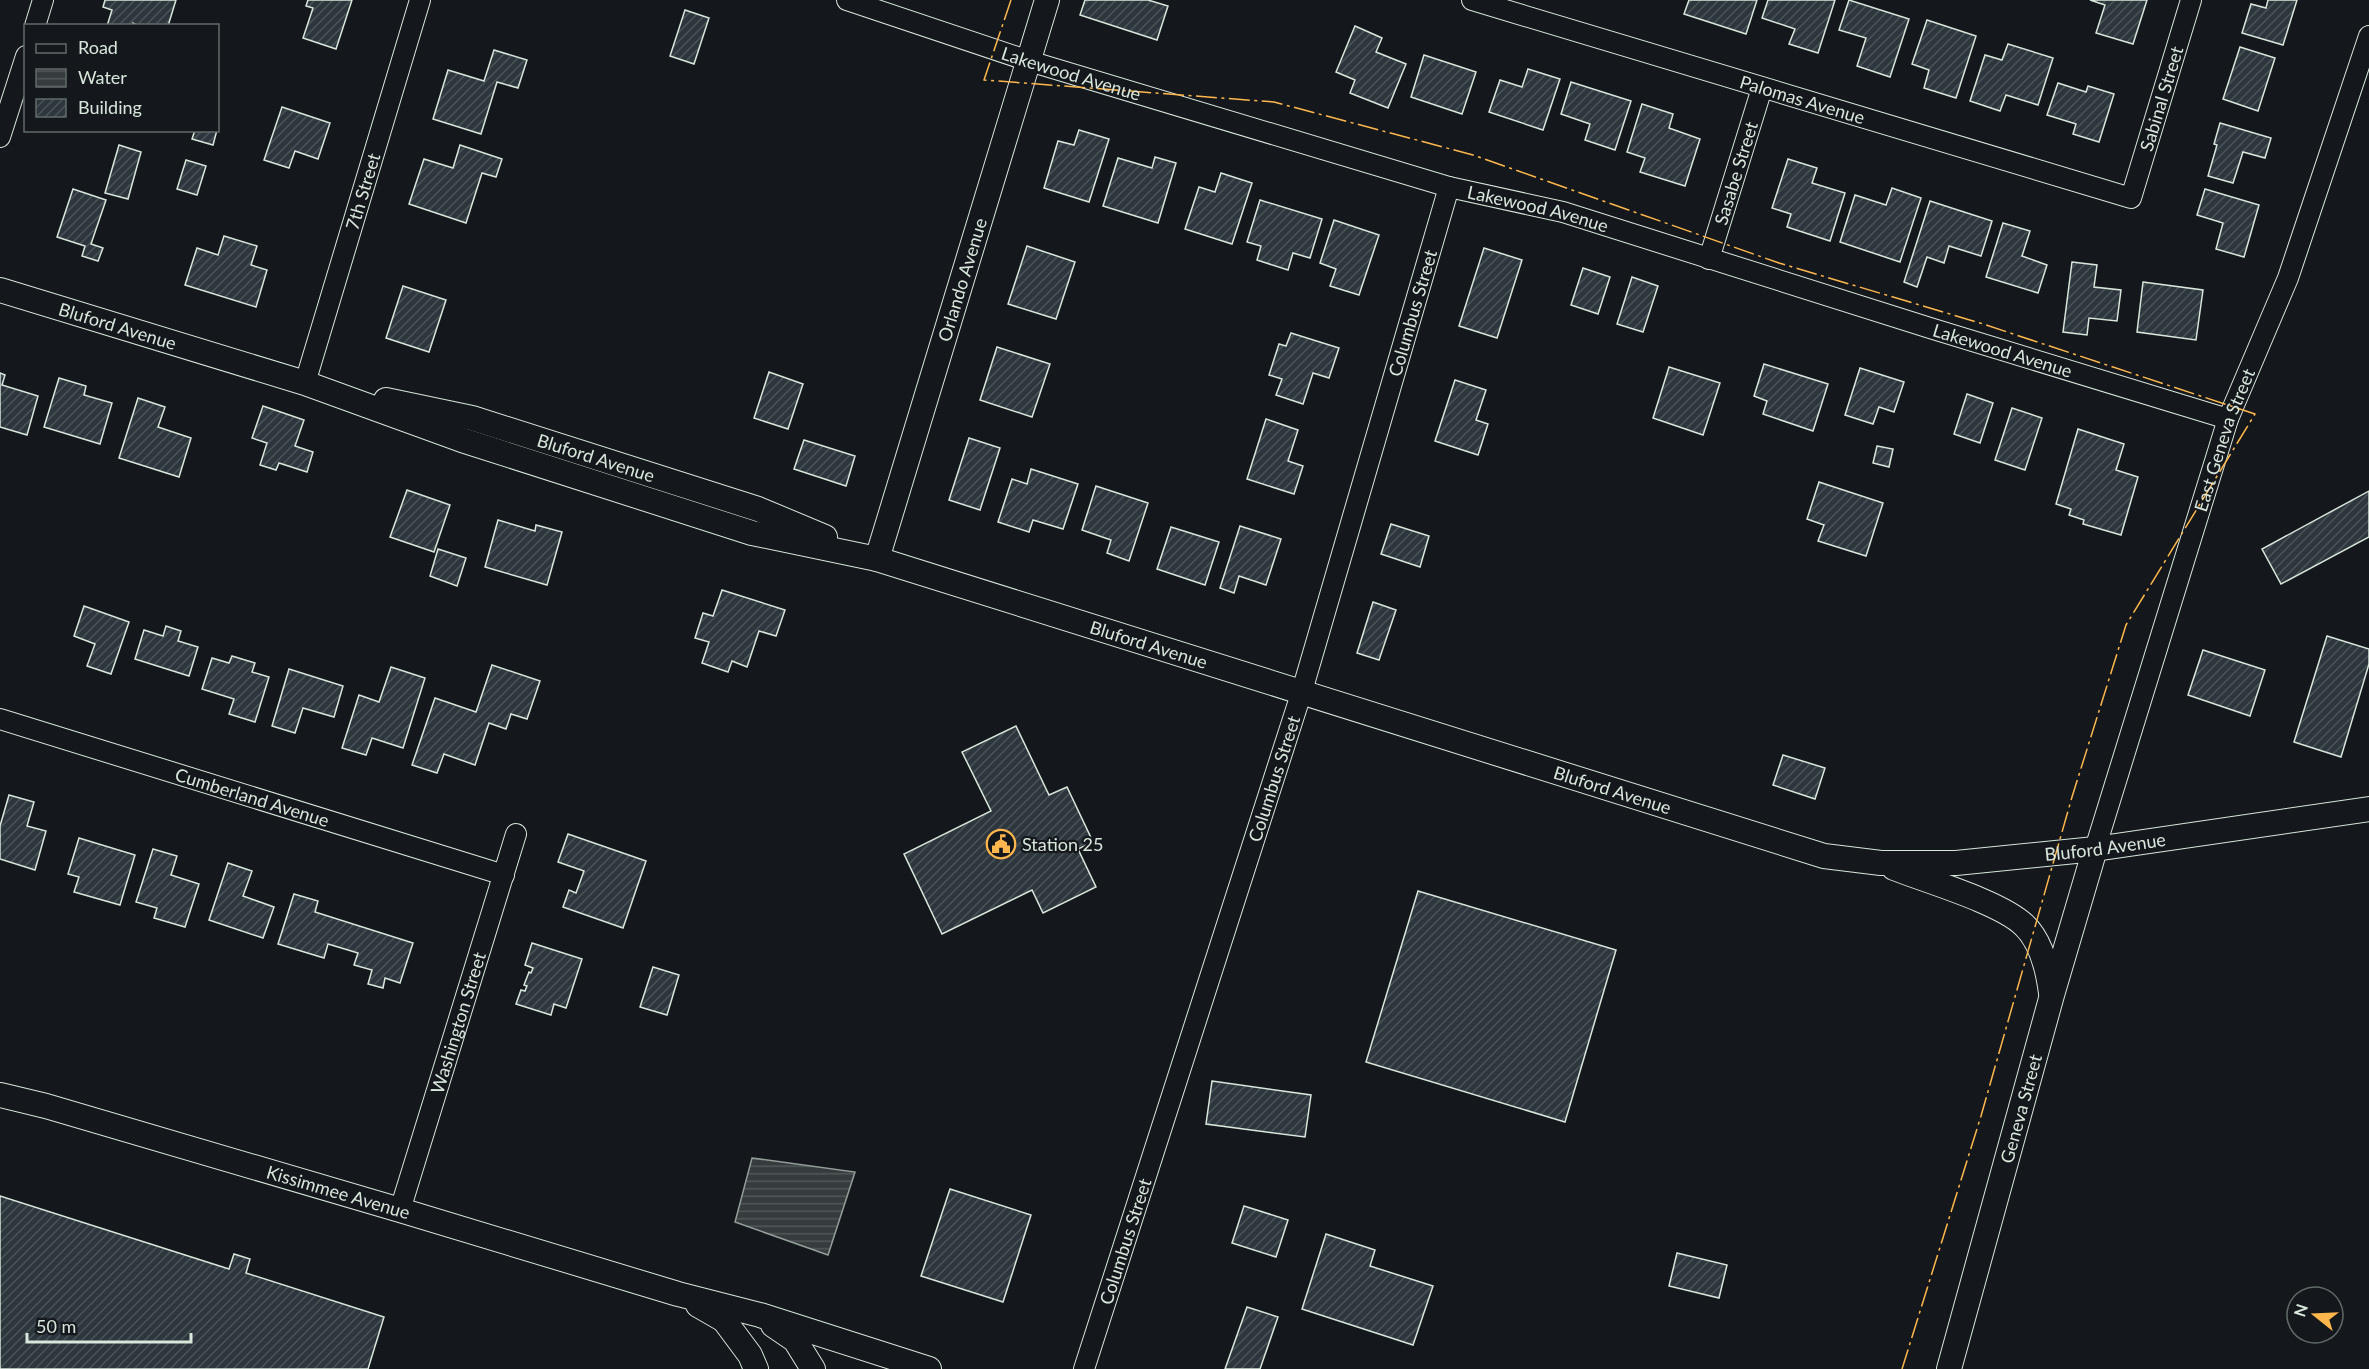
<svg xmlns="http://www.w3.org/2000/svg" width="2369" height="1369" font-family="Lato,sans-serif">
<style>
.water{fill:url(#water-rules);stroke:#939e99;stroke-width:1.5}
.building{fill:url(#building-hatch);stroke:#d8e6dc;stroke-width:1.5}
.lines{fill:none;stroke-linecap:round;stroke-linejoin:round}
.minor-casing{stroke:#d8e6dc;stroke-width:22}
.tertiary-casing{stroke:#d8e6dc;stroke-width:26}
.minor{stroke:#14181c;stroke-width:20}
.tertiary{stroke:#14181c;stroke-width:24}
.power{stroke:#ffb74d;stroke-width:1.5;stroke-dasharray:21 4.5 3 4.5;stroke-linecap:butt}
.labels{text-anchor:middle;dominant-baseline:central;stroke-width:4.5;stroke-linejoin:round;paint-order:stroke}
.street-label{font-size:18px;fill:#d8e6dc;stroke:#14181c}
.poi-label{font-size:18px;fill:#d8e6dc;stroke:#14181c;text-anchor:start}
</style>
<defs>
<pattern id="water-rules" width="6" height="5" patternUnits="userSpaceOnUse" patternTransform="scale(1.5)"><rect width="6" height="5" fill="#363b3e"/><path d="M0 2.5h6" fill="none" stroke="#525759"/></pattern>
<pattern id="building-hatch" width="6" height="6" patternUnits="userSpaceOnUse" patternTransform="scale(1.5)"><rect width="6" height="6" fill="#2c363c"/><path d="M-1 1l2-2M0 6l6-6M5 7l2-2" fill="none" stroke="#4a5358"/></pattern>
</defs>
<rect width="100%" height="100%" fill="#14181c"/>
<path class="water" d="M752,1158l103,14 -27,83 -93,-33z"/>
<g class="building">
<path d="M105,0h71l-8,26h-29l-6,-3 -1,3h-25l5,-16 -9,-3z"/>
<path d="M308,0h44l-16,49 -33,-11 10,-30 -7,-2z"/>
<path d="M1085,0h63l20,6 -11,34 -77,-25z"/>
<path d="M1689,0h68l-11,34 -62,-20z"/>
<path d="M1768,0h67l-17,53 -29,-9 6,-15 -33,-11z"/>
<path d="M1849,0l60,19 -19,58 -33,-11 9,-28 -27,-8z"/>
<path d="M2090,0h57l-14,44 -37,-11 9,-28z"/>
<path d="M2268,0h29l-14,45 -41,-12 9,-29 15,4z"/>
<path d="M685,10l24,8 -15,46 -24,-8z"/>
<path d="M1927,20l49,16 -20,62 -32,-10 5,-18 -17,-6z"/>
<path d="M1355,26l27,12 -6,14 30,12 -18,44 -38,-15 5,-13 -19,-8z"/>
<path d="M2008,44l45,14 -15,47 -32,-10 -6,16 -30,-10 15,-46 17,5z"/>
<path d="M2240,47l35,11 -17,53 -35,-12z"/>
<path d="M494,50l33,10 -9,28 -21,-6 -16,52 -48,-15 15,-49 36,11z"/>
<path d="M1424,55l52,17 -14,42 -51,-17z"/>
<path d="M1528,69l32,10 -17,51 -54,-18 11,-32 22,7z"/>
<path d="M1571,82l60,19 -16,49 -30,-10 5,-16 -29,-10z"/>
<path d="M2058,83l28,9 2,-6 26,8 -15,48 -26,-8 3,-10 -29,-9z"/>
<path d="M1642,104l31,10 -4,14 31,11 -15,47 -45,-14 5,-14 -18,-6z"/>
<path d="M282,107l48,16 -12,36 -23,-8 -6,17 -25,-8z"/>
<path d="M2220,123l51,15 -6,20 -22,-6 -10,31 -25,-7 9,-31 -3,-1z"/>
<path d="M195,130h22l-4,15 -21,-6z"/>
<path d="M1079,130l30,9 -20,63 -45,-14 14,-47 16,4z"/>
<path d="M119,145l22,7 -13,47 -23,-6z"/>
<path d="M460,145l42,14 -6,18 -14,-4 -16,50 -57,-19 15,-45 29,9z"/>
<path d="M1155,157l21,6 -18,60 -55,-17 15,-48 34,10z"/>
<path d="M1788,159l29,9 -5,15 33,10 -15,48 -43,-14 4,-13 -19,-6z"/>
<path d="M186,160l20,6 -9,29 -20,-6z"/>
<path d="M1221,173l31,10 -20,61 -47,-15 14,-42 16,5z"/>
<path d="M1892,188l29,10 -21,64 -60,-20 15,-47 31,10z"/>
<path d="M73,189l33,11 -15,44 12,4 -5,13 -16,-5 3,-10 -28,-9z"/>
<path d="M2205,189l54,16 -15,52 -28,-8 7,-26 -26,-8z"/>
<path d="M1260,200l62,19 -12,39 -17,-5 -5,17 -31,-10 4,-14 -14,-4z"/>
<path d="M1930,201l62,20 -11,35 -32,-10 -5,17 -17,-6 -10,30 -13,-5z"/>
<path d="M1334,220l45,15 -20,60 -29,-9 6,-17 -16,-6z"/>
<path d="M2003,223l27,8 -8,25 25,9 -9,28 -52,-16z"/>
<path d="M224,236l33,10 -6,19 16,5 -11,37 -71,-22 12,-37 21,7z"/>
<path d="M1027,246l48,16 -19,57 -48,-15z"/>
<path d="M1484,248l38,12 -25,78 -38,-12z"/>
<path d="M2072,262l25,3 -3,22 27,3 -4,31 -28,-3 -2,17 -24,-3z"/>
<path d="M1583,268l27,9 -12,37 -27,-9z"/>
<path d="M1632,277l26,9 -15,46 -26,-8z"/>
<path d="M2143,282l60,8 -7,50 -59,-8z"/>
<path d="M403,286l43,14 -17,52 -43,-14z"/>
<path d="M1291,333l48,15 -10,30 -16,-5 -10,31 -27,-9 6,-16 -13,-4 10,-31 7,2z"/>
<path d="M997,347l53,17 -18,53 -52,-17z"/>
<path d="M1764,364l64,20 -15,47 -50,-17 4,-13 -13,-5z"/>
<path d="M1669,367l51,16 -17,52 -50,-17z"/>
<path d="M1860,368l44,14 -10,30 -15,-5 -6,17 -28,-9z"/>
<path d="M769,372l34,12 -15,45 -34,-11z"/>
<path d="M0,373l5,2 -3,10 36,11 -11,39 -27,-8z"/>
<path d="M59,378l27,8 -2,9 28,8 -12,41 -56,-17z"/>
<path d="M1455,380l31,10 -10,30 12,4 -10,31 -43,-14z"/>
<path d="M1967,394l26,9 -13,40 -26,-9z"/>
<path d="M138,398l27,9 -7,20 33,11 -12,39 -60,-19z"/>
<path d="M263,406l41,14 -9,26 18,6 -6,20 -28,-9 -3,7 -16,-5 7,-22 -15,-5z"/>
<path d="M2012,408l30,10 -17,52 -30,-10z"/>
<path d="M1266,419l32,11 -10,31 15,5 -9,28 -47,-15z"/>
<path d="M2078,429l46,15 -8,26 22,7 -17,58 -38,-11 1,-4 -15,-5 2,-6 -15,-5z"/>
<path d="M969,438l31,10 -20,62 -31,-10z"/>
<path d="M804,440l51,16 -9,30 -52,-17z"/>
<path d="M1877,446l16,3 -4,18 -16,-4z"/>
<path d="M1031,469l47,15 -15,45 -30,-9 -4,12 -31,-10 14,-43 15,5z"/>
<path d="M1819,482l64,21 -17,53 -48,-15 6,-16 -17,-6z"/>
<path d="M1096,486l52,17 -19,58 -22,-8 4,-13 -29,-10z"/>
<path d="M407,490l43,15 -16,47 -44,-15z"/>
<path d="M2369,491v46l-88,47 -19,-35z"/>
<path d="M498,520l37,11 1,-6 26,7 -15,53 -62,-18z"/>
<path d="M1391,524l38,12 -9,31 -39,-13z"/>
<path d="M1240,526l41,13 -15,46 -27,-9 -5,17 -14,-5z"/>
<path d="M1171,527l48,15 -14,43 -48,-16z"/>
<path d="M438,549l28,9 -9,28 -27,-10z"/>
<path d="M722,590l63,20 -9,26 -17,-5 -12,36 -15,-6 -4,11 -26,-9 7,-21 -14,-4 8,-25 10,3z"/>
<path d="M1373,602l23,8 -17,50 -22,-7z"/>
<path d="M84,606l45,16 -18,52 -24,-8 8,-22 -21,-8z"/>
<path d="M166,626l15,5 -3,10 20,6 -9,29 -54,-17 9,-29 19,6z"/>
<path d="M2327,636l42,13v15l-28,93 -47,-15z"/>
<path d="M2203,650l62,20 -15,46 -62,-21z"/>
<path d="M232,656l23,7 -3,9 17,5 -14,45 -26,-8 5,-15 -32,-10 10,-31 17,5z"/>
<path d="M492,665l48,16 -13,38 -16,-5 -5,15 -17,-6 -14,42 -31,-11 -7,19 -25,-8 23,-67 41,14z"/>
<path d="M391,667l34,11 -22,70 -31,-10 -6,17 -24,-7 17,-53 20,7z"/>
<path d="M289,669l54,17 -9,31 -31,-9 -8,25 -23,-7z"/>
<path d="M1016,726l33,69 18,-8 26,55 -15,7 18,38 -53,26 -11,-23 -90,44 -38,-80 87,-43 -29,-59z"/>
<path d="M1783,755l42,13 -10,31 -42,-14z"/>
<path d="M9,795l25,7 -7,24 19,5 -11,39 -35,-11v-33z"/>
<path d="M568,834l78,27 -23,67 -60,-21 6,-17 7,3 8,-22 -26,-9z"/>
<path d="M79,838l56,17 -15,50 -46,-13 5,-15 -11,-3z"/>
<path d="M153,849l24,7 -6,19 28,9 -14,43 -31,-9 3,-10 -21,-6z"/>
<path d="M228,863l24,8 -9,25 31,11 -11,31 -54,-18z"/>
<path d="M1418,891l198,59 -51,172 -199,-60z"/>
<path d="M294,894l24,7 -3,11 98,31 -13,40 -15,-5 -2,10 -15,-4 4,-14 -18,-5 4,-12 -30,-9 -4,14 -46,-14z"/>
<path d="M532,943l50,16 -16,49 -12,-4 -3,11 -35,-11 5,-14 4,1 2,-5 -3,-1 5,-13 2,1 2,-5 -8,-3z"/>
<path d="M653,967l26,8 -12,40 -27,-8z"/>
<path d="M1212,1081l99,14 -6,42 -99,-13z"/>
<path d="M950,1189l81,26 -28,87 -82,-26z"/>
<path d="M0,1196l229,73 5,-15 16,5 -4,14 138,44 -16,52h-368z"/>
<path d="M1244,1206l44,14 -12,37 -44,-14z"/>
<path d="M1326,1234l49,16 -5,16 63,20 -20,59 -111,-36z"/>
<path d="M1677,1253l50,12 -8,33 -50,-12z"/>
<path d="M1247,1307l31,10 -18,52h-35z"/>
</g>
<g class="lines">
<g class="minor-casing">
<g id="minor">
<path id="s1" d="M847,0l182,61 420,126 114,25 367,116 298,91"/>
<path id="s2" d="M1472,0l659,198 60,-198"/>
<path d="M35,26l8,-26"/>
<path d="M0,137l26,-81"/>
<path id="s3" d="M1709,259l53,-171"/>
<path id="s4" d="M305,383l115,-383"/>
<path id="s5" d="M0,719l504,156"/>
<path id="s6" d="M2095,849l133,-430 60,-141 81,-242"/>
<path id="s7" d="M400,1210l116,-376"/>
<path id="s8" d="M1084,1369l218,-678 147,-504"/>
</g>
</g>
<g class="tertiary-casing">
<g id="tertiary">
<path id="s9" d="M0,290l305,93 157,57 290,93 125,26 947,297 57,7h75l139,-14 274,-40"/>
<path id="s10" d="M386,400l86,18 286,91 67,28"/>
<path id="s11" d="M877,559l170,-559"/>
<path d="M1894,868c33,13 106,34 130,57 18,17 24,45 27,68"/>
<path id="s12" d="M0,1095l46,11 354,104 278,84 82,21 169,54"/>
<path d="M698,1305l26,15 26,35 6,14"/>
<path d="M773,1325l22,15 18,29"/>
<path id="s13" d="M1949,1369l103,-374 43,-146"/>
</g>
</g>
<use href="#minor" class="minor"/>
<use href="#tertiary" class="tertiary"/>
<path class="power" d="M1011,0l-27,80 290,22 199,53 306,108 201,60 275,91 -129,211 -54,172 -91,319 -79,253"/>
</g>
<defs>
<g id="civic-ring" transform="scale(1.5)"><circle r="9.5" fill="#14181c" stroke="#ffb74d" stroke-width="1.5"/><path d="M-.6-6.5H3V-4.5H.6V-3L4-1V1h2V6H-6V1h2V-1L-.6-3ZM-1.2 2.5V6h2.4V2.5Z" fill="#ffb74d"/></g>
</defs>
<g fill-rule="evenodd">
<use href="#civic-ring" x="1001" y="844"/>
</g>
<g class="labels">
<g class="street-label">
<text stroke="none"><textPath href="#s1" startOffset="236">Lakewood Avenue</textPath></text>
<text stroke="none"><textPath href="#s2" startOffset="792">Sabinal Street</textPath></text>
<text stroke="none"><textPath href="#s2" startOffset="345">Palomas Avenue</textPath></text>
<text stroke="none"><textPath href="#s3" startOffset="90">Sasabe Street</textPath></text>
<text stroke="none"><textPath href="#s4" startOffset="200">7th Street</textPath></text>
<text stroke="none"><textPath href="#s1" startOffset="722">Lakewood Avenue</textPath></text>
<text stroke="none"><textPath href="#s11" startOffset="292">Orlando Avenue</textPath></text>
<text stroke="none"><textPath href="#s8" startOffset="1106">Columbus Street</textPath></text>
<text stroke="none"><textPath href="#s9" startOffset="123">Bluford Avenue</textPath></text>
<text stroke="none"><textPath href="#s1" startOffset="1208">Lakewood Avenue</textPath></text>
<text stroke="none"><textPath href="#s6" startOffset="429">East Geneva Street</textPath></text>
<text stroke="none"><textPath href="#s10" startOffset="218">Bluford Avenue</textPath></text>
<text stroke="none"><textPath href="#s9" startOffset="1203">Bluford Avenue</textPath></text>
<text stroke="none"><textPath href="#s8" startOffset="620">Columbus Street</textPath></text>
<text stroke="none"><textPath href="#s9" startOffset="1689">Bluford Avenue</textPath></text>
<text stroke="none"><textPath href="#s5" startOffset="264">Cumberland Avenue</textPath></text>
<text stroke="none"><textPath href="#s9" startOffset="2193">Bluford Avenue</textPath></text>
<text stroke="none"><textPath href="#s7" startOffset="196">Washington Street</textPath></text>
<text stroke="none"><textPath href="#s13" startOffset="270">Geneva Street</textPath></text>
<text stroke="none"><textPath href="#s12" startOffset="352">Kissimmee Avenue</textPath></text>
<text stroke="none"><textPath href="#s8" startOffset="134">Columbus Street</textPath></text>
</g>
<g class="poi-label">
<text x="1022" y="844">Station 25</text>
</g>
</g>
<rect x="24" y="24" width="195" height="108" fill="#14181c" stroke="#626a69" stroke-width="1.5"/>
<rect x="36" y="44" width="30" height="9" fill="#14181c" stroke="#626a69" stroke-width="1.5"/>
<text x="78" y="54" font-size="18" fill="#d8e6dc">Road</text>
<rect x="36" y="69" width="30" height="18" fill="url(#water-rules)" stroke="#626a69" stroke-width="1.5"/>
<text x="78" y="84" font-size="18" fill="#d8e6dc">Water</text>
<rect x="36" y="99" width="30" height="18" fill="url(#building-hatch)" stroke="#626a69" stroke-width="1.5"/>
<text x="78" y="114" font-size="18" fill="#d8e6dc">Building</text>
<g transform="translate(2315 1315) rotate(288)"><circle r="28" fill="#14181c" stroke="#626a69" stroke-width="1.5"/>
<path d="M0-4.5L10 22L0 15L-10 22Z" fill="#ffb74d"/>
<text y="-9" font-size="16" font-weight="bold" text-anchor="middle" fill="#d8e6dc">N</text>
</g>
<path d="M27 1333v9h164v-9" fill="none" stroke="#d8e6dc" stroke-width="3"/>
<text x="36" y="1333" font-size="18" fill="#d8e6dc" stroke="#14181c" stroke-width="4.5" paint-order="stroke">50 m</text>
</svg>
